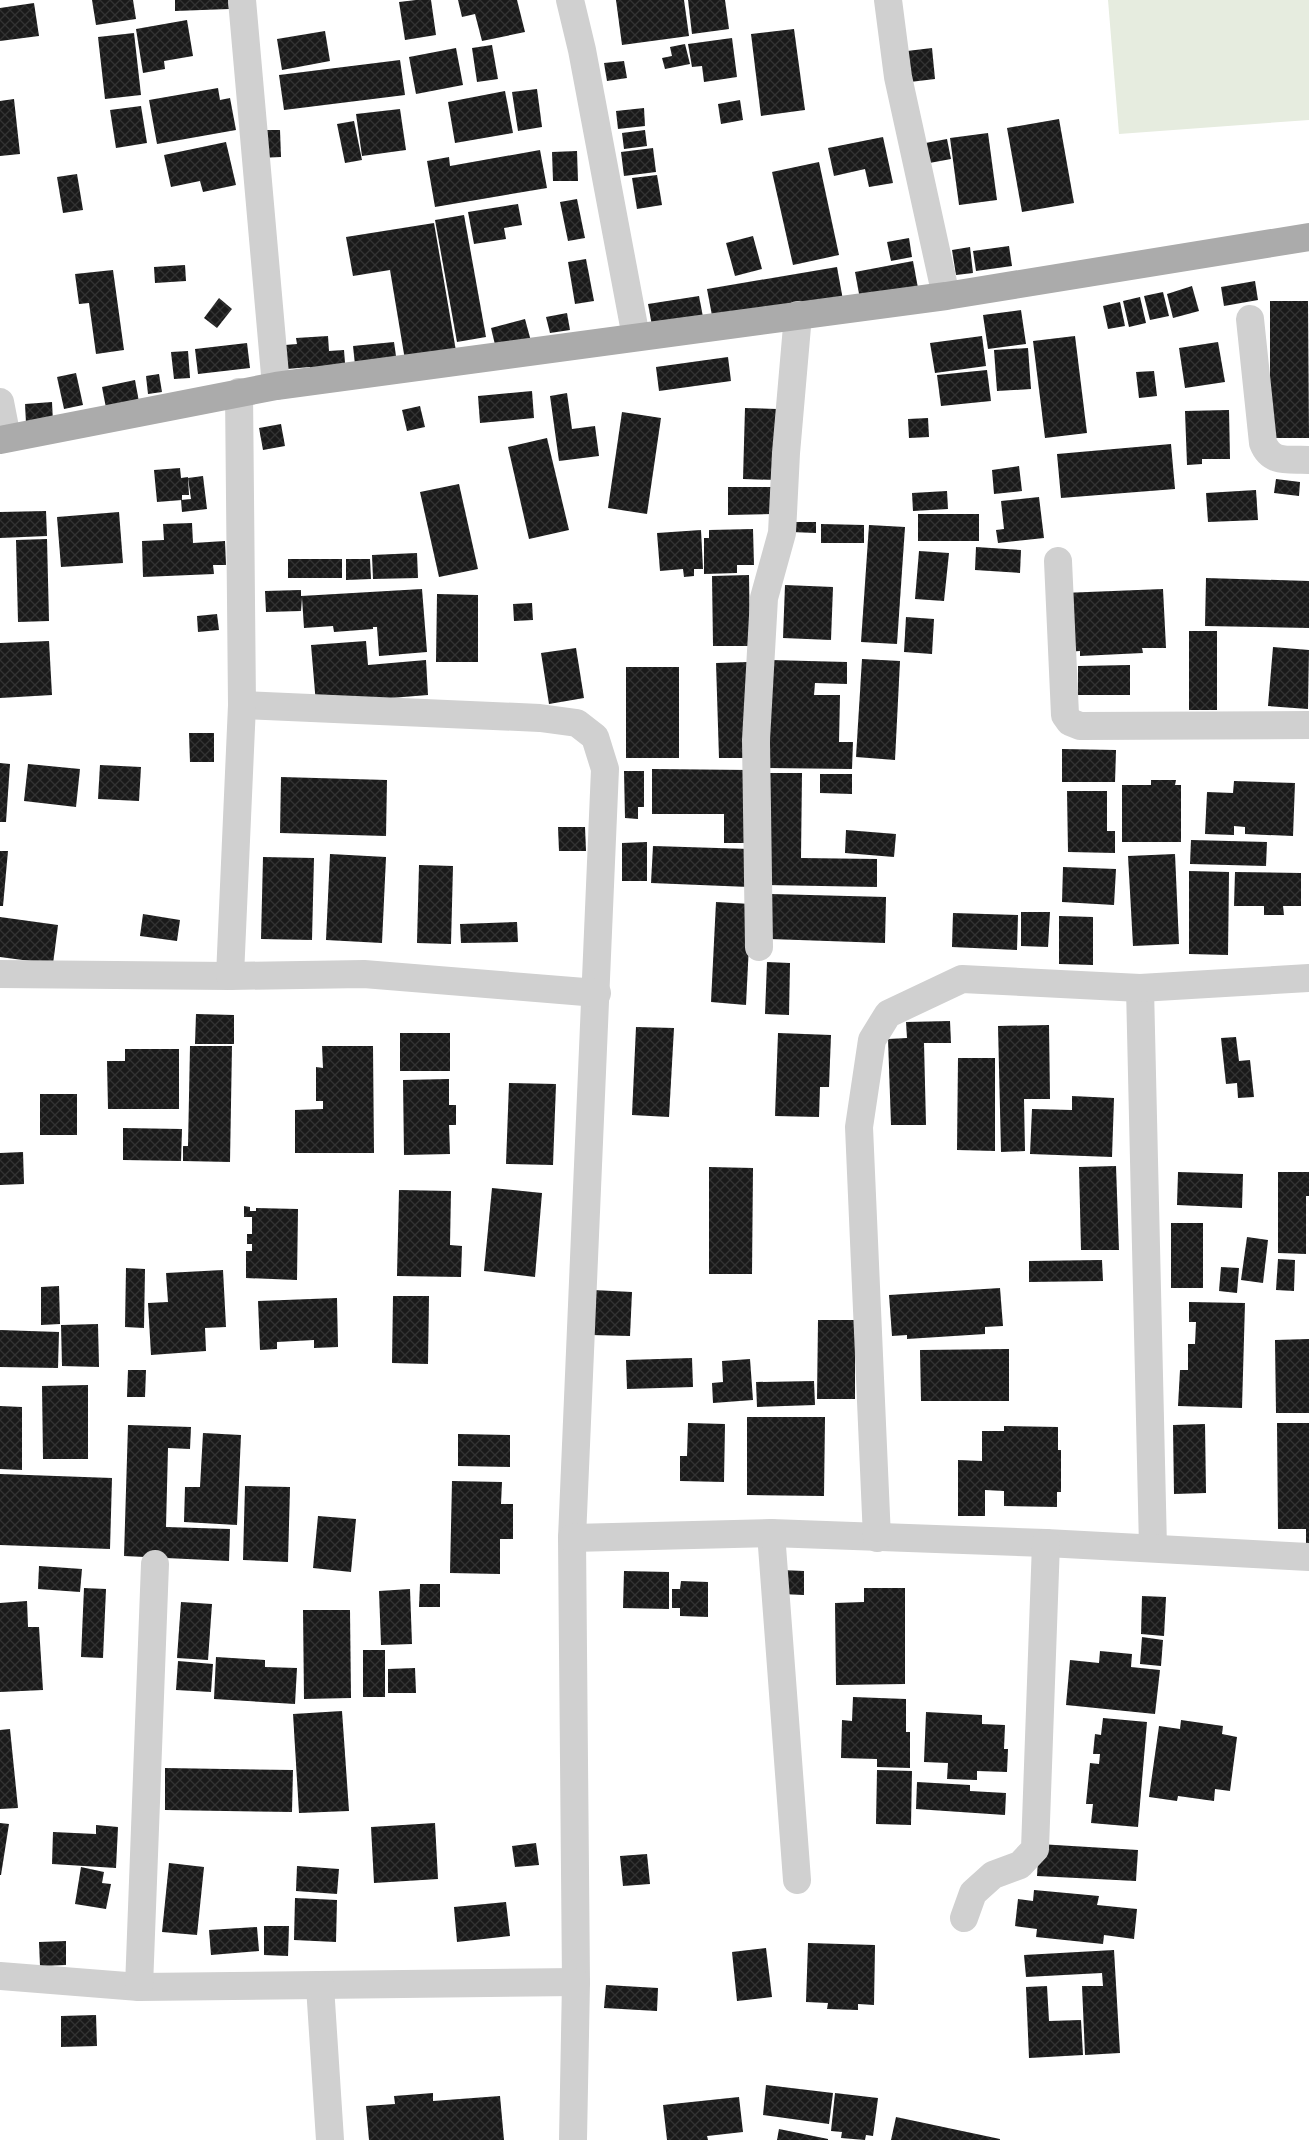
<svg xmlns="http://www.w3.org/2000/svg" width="1309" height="2140" font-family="Roboto,sans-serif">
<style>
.green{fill:#e6ecdf}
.building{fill:url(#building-cross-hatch)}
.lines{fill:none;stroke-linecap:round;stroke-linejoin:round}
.minor{stroke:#d0d0d0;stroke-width:28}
.primary{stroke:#ababab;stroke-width:28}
</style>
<defs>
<pattern id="building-cross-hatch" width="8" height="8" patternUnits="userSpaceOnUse" patternTransform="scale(1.25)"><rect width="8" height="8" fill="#1a1a1a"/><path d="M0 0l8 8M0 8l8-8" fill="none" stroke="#333"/></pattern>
</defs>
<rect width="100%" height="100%" fill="#fff"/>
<path class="green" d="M1108,0h201v120l-190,14z"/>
<g class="building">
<path d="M92,0h41l3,19 -40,6z"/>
<path d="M175,0h53l1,9 -54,2z"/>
<path d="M416,0h15l5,35 -31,5 -6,-38z"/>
<path d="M458,0h59l8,32 -43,9 -7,-27 -13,3z"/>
<path d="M616,0h68l5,36 -67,9z"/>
<path d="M688,0h37l4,29 -37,5z"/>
<path d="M34,3l5,33 -39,5v-33z"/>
<path d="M187,20l6,36 -29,5 1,8 -22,4 -7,-44z"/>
<path d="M794,29l11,81 -44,6 -10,-82z"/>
<path d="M325,31l5,30 -48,9 -5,-31z"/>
<path d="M134,33l7,62 -36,4 -7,-62z"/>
<path d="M732,38l5,39 -33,5 -2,-16 -10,1 -4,-23z"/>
<path d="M685,44l5,20 -25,5 -3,-11 10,-2 -2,-9z"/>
<path d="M492,45l6,34 -21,3 -5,-34z"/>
<path d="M456,48l7,37 -47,9 -7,-37z"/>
<path d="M932,48l3,31 -25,3 -3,-31z"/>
<path d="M400,60l5,35 -121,15 -5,-35z"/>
<path d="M624,61l3,17 -20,3 -3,-18z"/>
<path d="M218,88l2,12 10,-2 6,32 -79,14 -8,-44z"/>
<path d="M537,89l5,38 -24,4 -6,-39z"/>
<path d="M505,91l8,42 -58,10 -7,-41z"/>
<path d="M14,99l6,55 -20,2v-55z"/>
<path d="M740,100l3,20 -22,4 -3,-20z"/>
<path d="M141,106l6,37 -31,5 -6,-38z"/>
<path d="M644,108l1,18 -27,3 -2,-18z"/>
<path d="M400,109l6,41 -44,6 -6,-42z"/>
<path d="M1059,119l15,84 -52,9 -15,-84z"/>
<path d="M354,121l8,39 -17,3 -8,-39z"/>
<path d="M259,130h21l1,27 -22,1z"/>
<path d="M645,130l2,16 -23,3 -2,-16z"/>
<path d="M988,133l9,67 -38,5 -9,-67z"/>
<path d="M883,137l10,46 -24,4 -4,-18 -31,7 -6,-28z"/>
<path d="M947,139l4,20 -27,5 -4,-20z"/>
<path d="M226,142l10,43 -33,7 -3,-11 -29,6 -7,-32z"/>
<path d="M653,148l3,24 -32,4 -3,-24z"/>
<path d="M540,150l7,38 -112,19 -8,-46 22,-4 1,9z"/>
<path d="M577,151l1,30h-25l-1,-29z"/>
<path d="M819,162l20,93 -46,10 -21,-93z"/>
<path d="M77,174l6,36 -20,3 -6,-36z"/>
<path d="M657,175l5,30 -25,4 -5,-31z"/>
<path d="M577,199l8,39 -17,3 -8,-39z"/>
<path d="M518,204l4,21 -18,3 2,11 -32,5 -6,-32z"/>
<path d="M464,215l22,122 -29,5 -22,-122z"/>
<path d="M434,223l22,128 -51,9 -15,-90 -37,6 -7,-39z"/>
<path d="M753,236l9,33 -27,7 -9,-33z"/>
<path d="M909,238l3,19 -21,4 -4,-19z"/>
<path d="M1009,246l3,20 -36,5 -3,-20z"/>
<path d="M970,247l3,26 -17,2 -4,-25z"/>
<path d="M586,259l8,42 -19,3 -7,-42z"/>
<path d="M913,261l5,27 -58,11 -5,-27z"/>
<path d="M185,265l1,16 -31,2 -1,-16z"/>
<path d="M837,267l6,33 -130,21 -6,-32z"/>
<path d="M113,270l11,80 -28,4 -7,-51 -10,1 -4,-30z"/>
<path d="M1255,281l3,19 -34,6 -3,-19z"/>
<path d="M1192,286l7,25 -26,7 -6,-24z"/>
<path d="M1163,292l6,24 -19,4 -6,-24z"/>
<path d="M699,296l5,26 -51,9 -5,-27z"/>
<path d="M1140,297l6,26 -17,4 -6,-26z"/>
<path d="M219,298l13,11 -15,19 -13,-10z"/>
<path d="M1270,301h38l1,137h-39z"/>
<path d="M1120,302l5,24 -17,3 -5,-23z"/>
<path d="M1021,310l5,34 -38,5 -5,-34z"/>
<path d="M567,313l3,17 -20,3 -4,-16z"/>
<path d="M525,319l7,26 -35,8 -6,-25z"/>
<path d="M328,336l1,15 15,-1 2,26 -34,3 -2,-12 -23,2 -2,-24 12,-1 -1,-6z"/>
<path d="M982,336l4,30 -51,7 -5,-30z"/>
<path d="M1075,336l12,97 -42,5 -12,-97z"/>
<path d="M394,342l4,28 -42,4 -3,-28z"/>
<path d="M1218,342l7,40 -40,6 -6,-40z"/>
<path d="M247,343l3,25 -52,6 -3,-25z"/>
<path d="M1028,348l3,41 -34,2 -3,-41z"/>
<path d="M188,351l2,27 -16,1 -3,-27z"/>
<path d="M728,357l3,24 -72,10 -3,-24z"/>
<path d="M987,370l4,31 -50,5 -4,-31z"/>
<path d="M1154,371l3,25 -18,2 -3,-26z"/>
<path d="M76,373l7,32 -19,4 -7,-32z"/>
<path d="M159,374l3,18 -14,2 -2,-18z"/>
<path d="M135,380l4,22 -33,6 -4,-21z"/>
<path d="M532,391l2,27 -54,5 -2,-27z"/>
<path d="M567,393l5,36 23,-3 4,30 -40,5 -9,-65z"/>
<path d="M52,402l1,20 -27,1 -1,-19z"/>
<path d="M420,406l5,21 -18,4 -5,-21z"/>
<path d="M745,408l32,1 -2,71 -32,-1z"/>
<path d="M1229,410l1,49h-28v5l-15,1 -2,-54z"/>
<path d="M622,412l39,6 -14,96 -39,-6z"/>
<path d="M928,418l1,19 -20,1 -1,-19z"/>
<path d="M281,424l4,22 -22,4 -4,-22z"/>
<path d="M547,438l22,92 -40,9 -21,-92z"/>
<path d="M1171,444l4,45 -114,9 -4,-44z"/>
<path d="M1019,466l3,25 -28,3 -2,-24z"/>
<path d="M180,468l1,10 7,-1 1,18h-7v5l-25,2 -3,-32z"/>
<path d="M203,476l4,33 -25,3 -1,-12 10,-1 -3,-21z"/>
<path d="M1276,479l24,3 -1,14 -25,-3z"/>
<path d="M459,484l19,85 -39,8 -19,-85z"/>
<path d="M728,487h44v27l-44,1z"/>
<path d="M1256,490l2,30 -50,2 -2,-29z"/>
<path d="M947,491l1,18 -35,2 -1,-18z"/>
<path d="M1039,497l5,41 -46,5 -2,-13 8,-1 -3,-28z"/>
<path d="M46,511l1,25 -47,2v-26z"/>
<path d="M119,512l4,51 -62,4 -4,-50z"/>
<rect x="918" y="514" width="61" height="27"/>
<path d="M791,522h25v11l-25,-1z"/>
<path d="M192,523l1,20 32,-2 1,24h-13l1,9 -71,3 -1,-36 22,-1 -1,-16z"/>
<path d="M821,524l43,1v18h-43z"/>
<path d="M869,525l36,2 -8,117 -36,-2z"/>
<path d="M753,529l1,36h-17v8l-33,1v-36h5v-8z"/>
<path d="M701,530l2,39h-9v7l-10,1 -1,-8 -23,2 -3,-38z"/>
<path d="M47,539l2,82 -31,1 -2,-82z"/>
<path d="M976,547l45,3 -1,23 -45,-3z"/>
<path d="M919,551l30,2 -5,48 -29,-2z"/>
<path d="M417,553l1,25 -45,1 -1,-24z"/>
<rect x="288" y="559" width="54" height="19"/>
<path d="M346,559h24l1,20 -25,1z"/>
<path d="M749,575l1,71h-37l-1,-70z"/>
<path d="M1206,578l103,3v47l-104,-2z"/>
<path d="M785,585l48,2 -2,53 -48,-2z"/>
<path d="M422,589l5,63 -48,4 -2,-29h-4v2l-39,3 -1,-6 -29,2 -2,-30 -1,13 -35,1 -1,-21 36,-1v6z"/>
<path d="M1163,589l3,59h-24l1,5 -63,3v-5l-15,1 -2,-59z"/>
<path d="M437,594l41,1v67h-42z"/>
<path d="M532,603l1,17 -19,1 -1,-17z"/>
<path d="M217,614l2,16 -21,2 -1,-16z"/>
<path d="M906,617l28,2 -2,35 -28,-2z"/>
<rect x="1189" y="631" width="28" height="79"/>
<path d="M49,641l3,54 -52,3v-55z"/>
<path d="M366,641l2,24 58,-5 2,35 -112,9 -5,-59z"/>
<path d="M1273,647l36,3 -1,59 -40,-3z"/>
<path d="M576,648l8,50 -35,6 -8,-51z"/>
<path d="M862,659l38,2 -5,99 -39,-3z"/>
<path d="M770,660l77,2v22l-32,-1 -1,12h26l-1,47h14l-1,27 -84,-1z"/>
<path d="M749,662l3,96h-33l-3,-95z"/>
<path d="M1130,665v30h-52v-29z"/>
<rect x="626" y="667" width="53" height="91"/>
<path d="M189,733h25v29h-24z"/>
<path d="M1062,749l54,1 -1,32h-53z"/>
<path d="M0,763l10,1 -4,58h-6z"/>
<path d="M28,764l52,5 -4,38 -52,-6z"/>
<path d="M100,765l41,2 -2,34 -41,-2z"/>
<path d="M652,769l98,1v73h-26v-29h-72z"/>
<path d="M624,771h20v36h-6v12l-13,-1z"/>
<path d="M767,773h35l-1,85 76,1v28l-111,-2z"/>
<path d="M820,774h32v20l-32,-1z"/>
<path d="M281,777l106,3 -1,56 -106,-3z"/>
<path d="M1151,780h25l-1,5h6v57h-59v-57h29z"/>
<path d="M1234,781l61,2 -2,53 -48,-2v-7l-11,-1v9l-29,-1 2,-42 26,1z"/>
<path d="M1067,791h40v40h8v22l-47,-1z"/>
<path d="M558,827h27l1,24h-27z"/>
<path d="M846,830l50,4 -2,23 -49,-4z"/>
<path d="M1191,840l76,2 -1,24 -76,-2z"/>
<path d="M647,842v39h-25v-38z"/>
<path d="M653,846l97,3 -1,38 -98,-4z"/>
<path d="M0,851h8l-5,55h-3z"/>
<path d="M330,854l56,3 -4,86 -56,-3z"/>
<path d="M1175,854l4,90 -46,2 -5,-90z"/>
<path d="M263,857l51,1 -2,82 -51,-1z"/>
<path d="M419,865l34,1 -2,78 -34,-1z"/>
<path d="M1063,867l53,2 -2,36 -52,-3z"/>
<path d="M1189,871l40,1 -1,83 -39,-1z"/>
<path d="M1235,872l66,1v33h-18l1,9h-20v-9h-30z"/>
<path d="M771,894l115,3 -1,46 -115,-4z"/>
<path d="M716,902l35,2 -5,101 -35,-3z"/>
<path d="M1021,912h29l-2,35 -27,-1z"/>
<path d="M953,913l65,2 -1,35 -65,-3z"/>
<path d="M143,914l37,6 -3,21 -37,-5z"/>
<path d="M1059,916l34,1v48l-34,-1z"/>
<path d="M0,917l58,8 -5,39 -53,-7z"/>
<path d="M517,922l1,20 -57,1 -1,-19z"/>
<path d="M767,962l23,1 -1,52 -24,-1z"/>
<path d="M196,1014l38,1v29h-39z"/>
<path d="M950,1021l1,22h-27l2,82h-35l-3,-86 19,-1 -1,-16z"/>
<path d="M1049,1025l1,74h-26l1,52 -24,1 -3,-126z"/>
<path d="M636,1027l38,1 -5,89 -37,-2z"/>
<rect x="400" y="1033" width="50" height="38"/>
<path d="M778,1033l53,2 -2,52h-9l-1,30 -44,-1z"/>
<path d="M1236,1037l3,24 11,-1 4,37 -16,1 -1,-15 -11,1 -5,-46z"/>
<path d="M190,1046h42l-2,116 -47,-1v-15h5z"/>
<path d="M322,1046h51l1,107h-79v-43l28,-1v-8h-7v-34l7,1z"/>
<path d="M125,1049h54v60h-71l-1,-48h18z"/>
<path d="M958,1058h37v93l-38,-1z"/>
<path d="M449,1079v26h7v20h-7l1,29 -46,1 -1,-75z"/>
<path d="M509,1083l47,1 -3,81 -47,-1z"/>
<rect x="40" y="1094" width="37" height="41"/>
<path d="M1072,1096l42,2 -2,59 -82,-3 2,-45 40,1z"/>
<path d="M123,1128l59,1 -1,32 -58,-1z"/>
<path d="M23,1152l1,32 -24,1v-32z"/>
<path d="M1116,1166l3,84h-38l-2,-83z"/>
<path d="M709,1167l44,1 -1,106h-43z"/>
<path d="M1178,1172l65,2 -1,34 -65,-3z"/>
<path d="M1278,1172h31v24h-3v58l-28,-1z"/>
<path d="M492,1188l50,5 -7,84 -51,-6z"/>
<path d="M399,1190l52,1 -1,54 12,1 -1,31 -64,-1z"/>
<path d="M244,1206l6,1v4h6v-3l42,1 -1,71 -51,-2v-27h6v-7h-5v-10h5v-17h-8z"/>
<rect x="1171" y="1223" width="32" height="65"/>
<path d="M1247,1237l21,3 -5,43 -22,-3z"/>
<path d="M1278,1259l17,1 -1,31 -18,-1z"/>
<path d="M1102,1260l1,21 -74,1v-21z"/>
<path d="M1221,1267l18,1 -2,25 -18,-2z"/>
<path d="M126,1268l19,1 -1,59 -19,-1z"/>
<path d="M223,1270l3,57 -21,1 1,23 -55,4 -3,-52 20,-1 -2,-29z"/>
<path d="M59,1286l1,38 -19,1v-38z"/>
<path d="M1000,1288l3,38 -18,1v7l-78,5v-4l-15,1 -3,-41z"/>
<path d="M593,1290l39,2 -2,44 -39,-1z"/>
<path d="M393,1296h36l-1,68 -36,-1z"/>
<path d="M337,1298l1,49 -24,1v-8l-37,2v7l-17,1 -2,-49z"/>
<path d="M1189,1302l56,1 -3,105 -64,-2 2,-36h8v-26h7l1,-22h-7z"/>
<path d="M818,1320h37v79h-38z"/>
<path d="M98,1324l1,43 -37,-1 -1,-41z"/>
<path d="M0,1330l59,2 -1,36 -58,-1z"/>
<path d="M1309,1339v74h-33l-1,-73z"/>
<path d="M1009,1349v52h-88l-1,-51z"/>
<path d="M692,1358l1,29 -66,2 -1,-29z"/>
<path d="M750,1359l3,41 -40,3 -1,-20 11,-1 -1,-21z"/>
<path d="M128,1370h18l-1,27h-18z"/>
<path d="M814,1381l1,24 -58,2 -1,-25z"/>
<path d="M88,1385v74h-45l-1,-73z"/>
<path d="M0,1406l22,1v63l-22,-1z"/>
<path d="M747,1417h78l-1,79 -77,-1z"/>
<path d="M688,1423l37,1 -1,58 -44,-1v-25h7z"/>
<path d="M1277,1423h32v120h-3v-14h-28z"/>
<path d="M1205,1424l1,69 -32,1 -1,-69z"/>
<path d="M128,1425l63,2 -1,22 -22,-1 -2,79 64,2 -1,32 -105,-5z"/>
<path d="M1004,1426l54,1v23h3v42h-4v15l-53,-1v-15l-19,-1v26h-27v-56l24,1v-30h22z"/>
<path d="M203,1433l38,2 -4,90 -53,-3 1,-35h15z"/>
<path d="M458,1434l52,1v32l-52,-1z"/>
<path d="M0,1474l112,4 -2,71 -110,-4z"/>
<path d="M452,1481l50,1 -1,22h12v35h-13v35l-50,-1z"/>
<path d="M245,1486l45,1 -2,75 -45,-2z"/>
<path d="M318,1516l38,3 -5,53 -38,-4z"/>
<path d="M39,1566l43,3 -2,23 -42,-3z"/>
<path d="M781,1570l23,1v24l-23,-1z"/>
<path d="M624,1571l45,1v37l-46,-1z"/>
<path d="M681,1581l27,1v35l-28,-1v-8h-8v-19h8z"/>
<path d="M420,1584h20v23h-21z"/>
<path d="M84,1588l22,1 -3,69 -22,-1z"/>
<path d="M864,1588h41v96l-69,1 -1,-82 29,-1z"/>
<path d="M410,1589l2,55 -31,1 -2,-54z"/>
<path d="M1142,1596l24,1 -2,39 -23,-2z"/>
<path d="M27,1601l1,26h11l4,63 -43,2v-89z"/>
<path d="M181,1602l31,2 -4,56 -31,-2z"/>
<path d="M303,1610h47l1,88 -47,1z"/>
<path d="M1142,1637l21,3 -2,26 -21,-2z"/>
<rect x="363" y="1650" width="22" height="47"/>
<path d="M1100,1651l32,3 -1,13 29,3 -5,44 -89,-9 4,-45 29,3z"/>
<path d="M216,1657l49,3v7l32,1 -2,36 -81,-5z"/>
<path d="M178,1661l35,3 -2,28 -35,-2z"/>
<path d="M415,1668l1,25h-28v-24z"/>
<path d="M853,1697l53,2v33h4v36l-33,-1v-8l-36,-1 1,-38 10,1z"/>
<path d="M342,1711l7,100 -50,2 -6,-99z"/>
<path d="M926,1712l56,3v9l23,1 -1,24h4l-1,23 -30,-1v9l-30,-1 1,-16 -24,-1z"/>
<path d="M1103,1718l44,4 -9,105 -47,-4 2,-19h-7l4,-41 9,1 1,-10h-7l2,-20 6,1z"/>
<path d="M1181,1720l42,6 -1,8 15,3 -7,54 -15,-2 -1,12 -36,-5 -1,5 -28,-4 10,-71 21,3z"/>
<path d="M10,1729l8,79 -18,1v-79z"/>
<path d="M165,1768l128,2 -1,42 -127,-2z"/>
<path d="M877,1770l35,1 -1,54 -35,-1z"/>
<path d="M917,1782l53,3v6l36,2 -1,22 -89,-6z"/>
<path d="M0,1823l9,1 -8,51h-1z"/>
<path d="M435,1823l3,56 -64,4 -3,-56z"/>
<path d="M96,1825l22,2 -2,41 -64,-4 1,-32 43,2z"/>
<path d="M536,1843l3,22 -24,2 -3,-21z"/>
<path d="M1039,1844l99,6 -2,31 -99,-5z"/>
<path d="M647,1854l3,30 -27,2 -3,-30z"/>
<path d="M169,1863l35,4 -7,68 -35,-3z"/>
<path d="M297,1866l42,3 -2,25 -41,-3z"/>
<path d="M81,1867l23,5 -2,11 9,1 -5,25 -31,-5z"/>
<path d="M1034,1890l65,6 -2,9 40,4 -3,30 -30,-4 -1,9 -67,-7 1,-8 -22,-3 3,-27 15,2z"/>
<path d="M295,1898l42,2 -1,42 -42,-2z"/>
<path d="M506,1902l4,34 -53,6 -3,-35z"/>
<path d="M264,1926h25l-1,30 -24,-1z"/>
<path d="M257,1927l2,24 -48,4 -2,-25z"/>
<path d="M66,1941v24l-26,1 -1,-24z"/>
<path d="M808,1943l67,2 -1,60 -16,-1v6l-31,-1 1,-6 -22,-1z"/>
<path d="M766,1948l6,49 -35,4 -5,-49z"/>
<path d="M1114,1950l6,103 -35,2 -3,-69h21l-1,-13 -76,4 -2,-22z"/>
<path d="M606,1985l52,3 -1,23 -53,-3z"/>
<path d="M1047,1986l2,35 32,-1 2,35 -54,3 -3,-71z"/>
<path d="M96,2015l1,31 -36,1v-31z"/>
<path d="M766,2085l67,8 -4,31 -66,-9z"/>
<path d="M433,2093v8l67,-5 4,44h-135l-3,-34 29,-2 -1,-8z"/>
<path d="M835,2093l43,5 -5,38 -7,-1 -1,5 -24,-2 1,-6 -11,-1z"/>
<path d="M739,2097l4,35 -36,4 1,4h-41l-4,-35z"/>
<path d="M896,2117l104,22v1h-109z"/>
<path d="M779,2129l49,10v1h-51z"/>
</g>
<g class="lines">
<g class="minor">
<path d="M242,0l34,386"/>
<path d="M570,0l12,50 54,287"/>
<path d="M888,0l10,77 48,219"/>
<path d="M1250,319l13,124c8,21 26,16 46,17"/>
<path d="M0,402l7,36"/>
<path d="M1058,561l7,154 5,7 10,4 229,-1"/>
<path d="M242,705l298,13 37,5 18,14 10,32 -33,769 4,444 -3,158"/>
<path d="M759,947l-3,-207 8,-142 18,-65 4,-80 12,-138"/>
<path d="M0,974l230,2 134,-2 233,19"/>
<path d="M230,976l12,-271 -3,-313"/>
<path d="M1140,988l13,560"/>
<path d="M771,1533l26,347"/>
<path d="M572,1538l199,-5 275,10 263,14"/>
<path d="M877,1538l-18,-411 13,-87 16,-26 74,-35 178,9 169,-10"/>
<path d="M964,1918l9,-25 20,-18 27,-10 15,-16 11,-306"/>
<path d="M0,1976l139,11 437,-5"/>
<path d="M320,1986l10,154"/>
<path d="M139,1987l16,-423"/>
</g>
<path class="primary" d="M0,440l276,-54 670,-90 363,-59"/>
</g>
</svg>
